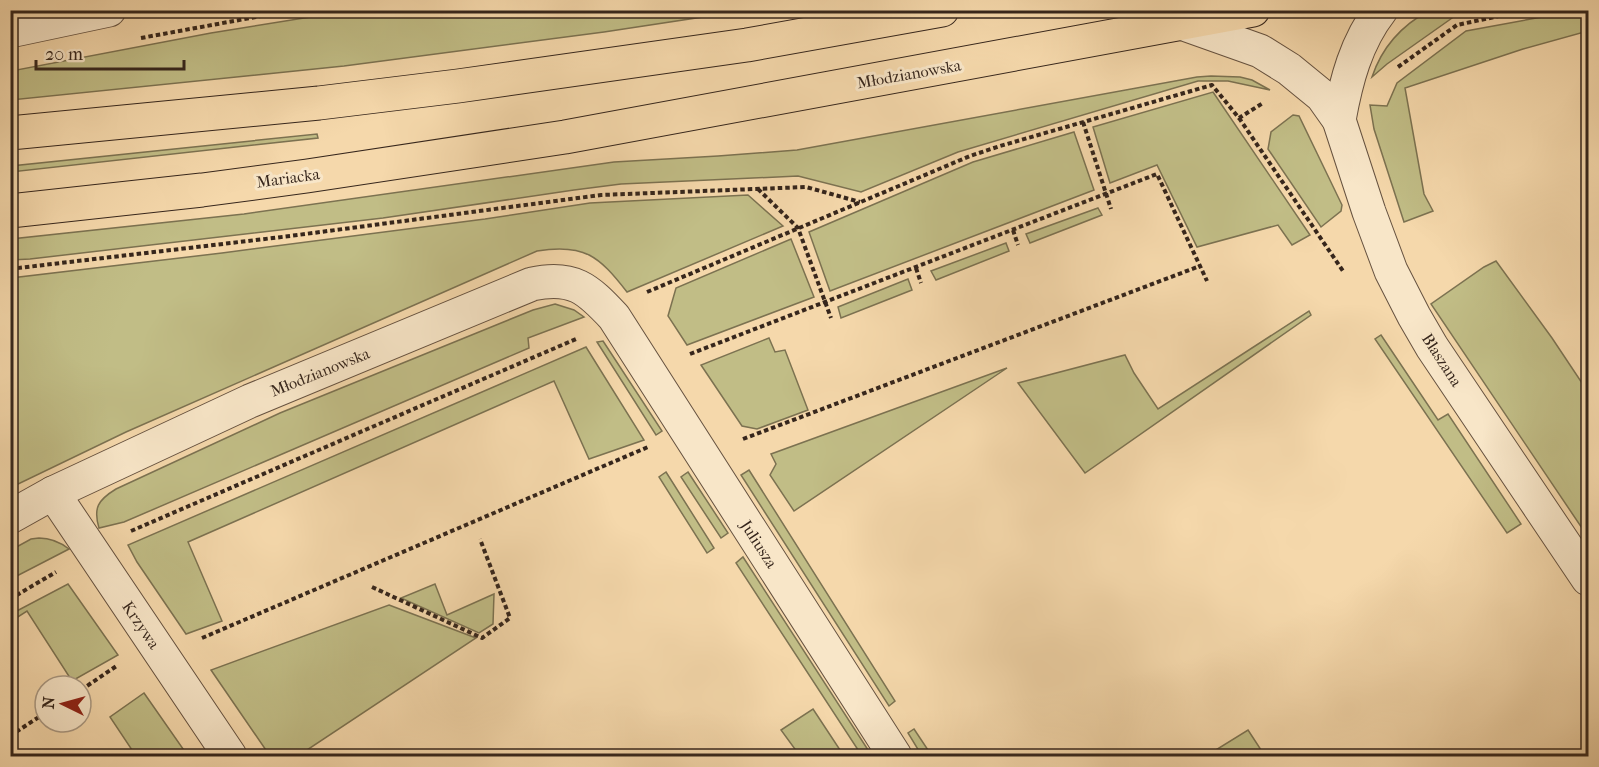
<svg xmlns="http://www.w3.org/2000/svg" width="1599" height="767" font-family="'IM FELL French Canon',serif">
<style>
.green{fill:#c1bd86;stroke:#7c7251;stroke-width:1.5}
.lines{fill:none;stroke-linecap:round;stroke-linejoin:round}
.minor-casing{stroke:#665240;stroke-width:35}
.major-casing{stroke:#36261c;stroke-width:35}
.path{stroke:#36261c;stroke-width:4;stroke-dasharray:4.5 3;stroke-linecap:butt}
.minor{stroke:#f8e6c8;stroke-width:33}
.major{stroke:#f5d8ab;stroke-width:33}
.labels{text-anchor:middle;dominant-baseline:central;stroke-width:6;stroke-linejoin:round;paint-order:stroke}
.street-label{font-size:16px;fill:#36261c;stroke:#f8e6c8}
</style>
<rect width="100%" height="100%" fill="#f5d8ab"/>
<filter id="stains"><feTurbulence type="fractalNoise" baseFrequency=".00333" numOctaves="4"/><feColorMatrix values="0 0 0 0 .2 0 0 0 0 .09 0 0 0 0 .02 0 0 0 .5 -.17"/></filter>
<radialGradient id="worn" r=".72"><stop offset=".6" stop-color="#630" stop-opacity="0"/><stop offset="1" stop-color="#630" stop-opacity=".3"/></radialGradient>
<g class="green">
<path d="M354,10h388v1l-138,21 -260,34 -333,34v-29l200,-38z"/>
<path d="M1430,10l32,1 -75,53 -15,13c10,-30 30,-52 58,-67z"/>
<path d="M1580,10l8,1v20l-65,18 -118,39 19,106 9,17 -29,11 -30,-93 -4,-24 17,1 10,-23 69,-52z"/>
<path d="M1211,76l29,1 12,3 18,10 -42,-9h-30l-240,71 -97,40 -63,-16 -177,8 -47,6 -191,28 -353,41 -19,1v-21l233,-25 370,-52 104,-6 79,-6 400,-73z"/>
<path d="M1213,92l97,143 -18,10 -14,-20 -81,22 -40,-82 -47,18 -17,-56z"/>
<path d="M1293,115l6,1 43,89 -1,6 -20,16 -53,-78 3,-17z"/>
<path d="M1074,132l20,58 -264,101 -21,-59 164,-70z"/>
<path d="M317,134l1,4 -307,34v-6z"/>
<path d="M748,195l35,31 -156,66c-28,-36 -43,-49 -90,-41l-411,181 -112,54 -3,-6v-202l211,-25 263,-34 105,-16z"/>
<path d="M1098,208l4,7 -72,28 -4,-9z"/>
<path d="M791,239l23,58 -127,48 -19,-29 8,-28z"/>
<path d="M1006,243l3,8 -73,29 -5,-9z"/>
<path d="M1496,261l56,77 36,54v145l-157,-233 53,-37z"/>
<path d="M908,279l4,11 -71,28 -3,-11z"/>
<path d="M555,304l19,6 10,7 -56,21 1,10 -405,174 -25,6c-6,-20 -1,-28 17,-39l164,-76 253,-103z"/>
<path d="M1309,311l2,4 -226,158 -67,-90 107,-28 9,18 24,36z"/>
<path d="M1381,335l57,85 10,-6 73,110 -14,9 -132,-194z"/>
<path d="M769,338l6,14 10,-2 23,60 -51,19 -15,-3 -41,-61z"/>
<path d="M603,341l59,90 -6,4 -59,-93z"/>
<path d="M586,347l58,93 -55,19 -35,-78 -366,161 34,79 -36,13 -49,-72 -9,-17z"/>
<path d="M1007,368l-213,143 -24,-36 6,-11 -5,-10z"/>
<path d="M749,470l146,231 -6,5 -148,-231z"/>
<path d="M666,472l48,76 -7,5 -48,-76z"/>
<path d="M688,472l40,61 -7,5 -40,-61z"/>
<path d="M39,538c12,0 21,4 30,11l-58,30v-29l20,-11z"/>
<path d="M743,557l129,199h-10l-126,-193z"/>
<path d="M68,584l50,71 -46,26 -45,-70 -17,11 1,-8z"/>
<path d="M435,584l12,31 47,-21 -1,30 -14,9 -78,-35z"/>
<path d="M389,605l87,33 -178,118h-28l-59,-86z"/>
<path d="M144,693l44,63h-52l-26,-39z"/>
<path d="M813,709l31,47h-44l-19,-26z"/>
<path d="M914,729l18,27h-10l-14,-23z"/>
<path d="M1248,730l17,26h-59z"/>
</g>
<g class="lines">
<g class="minor-casing">
<g id="minor">
<path d="M1184,24l76,27 29,18 33,27 17,24 30,92 22,59 23,45 18,31 156,232"/>
<path d="M10,31l99,-21"/>
<path d="M1339,120c7,-39 17,-78 42,-110"/>
<path d="M53,493l177,263"/>
<path d="M10,517l43,-24 197,-92 282,-117c41,-9 56,5 82,33l281,439"/>
</g>
</g>
<g class="major-casing">
<g id="major">
<path d="M10,133l309,-30 139,-17 289,-41 195,-35"/>
<path d="M10,211l192,-21 105,-14 258,-39 688,-127"/>
</g>
</g>
<g class="path">
<path d="M141,38l153,-28"/>
<path d="M1398,67l59,-42 70,-15"/>
<path d="M1239,118l104,153"/>
<path d="M1083,122l28,87"/>
<path d="M758,189l40,39 33,90"/>
<path d="M1013,230l5,15"/>
<path d="M916,268l5,15"/>
<path d="M10,269l280,-33 311,-41 205,-8 54,15"/>
<path d="M647,292l323,-136 30,-10 212,-61 27,33 24,-15"/>
<path d="M690,354l467,-180 50,107"/>
<path d="M743,439l457,-173"/>
<path d="M131,531l445,-192"/>
<path d="M372,587l110,51 28,-20 -30,-79"/>
<path d="M10,599l46,-27"/>
<path d="M202,638l446,-191"/>
<path d="M81,690l37,-25"/>
<path d="M10,736l35,-23"/>
</g>
<use href="#minor" class="minor"/>
<use href="#major" class="major"/>
</g>
<g class="labels">
<g class="street-label">
<text transform="translate(909 74) rotate(-10)">Młodzianowska</text>
<text transform="translate(288 178) rotate(-8)">Mariacka</text>
<text transform="translate(1442 360) rotate(57)">Blaszana</text>
<text transform="translate(320 372) rotate(-22)">Młodzianowska</text>
<text transform="translate(759 544) rotate(57)">Juliusza</text>
<text transform="translate(141 625) rotate(56)">Krzywa</text>
</g>
</g>
<rect width="1599" height="767" fill="none" stroke="#f5d8ab" stroke-width="36"/>
<rect x="12" y="12" width="1575" height="743" fill="none" stroke="#36261c" stroke-width="3"/>
<rect x="18" y="18" width="1563" height="731" fill="none" stroke="#36261c" stroke-width="1.5"/>
<g transform="translate(63 704) rotate(275)"><circle r="28" fill="#f8e6c8" stroke="#aa9983" stroke-width="1.5"/>
<path d="M0-4.5L10 22L0 15L-10 22Z" fill="#8f2418"/>
<text y="-9" font-size="16" font-weight="bold" text-anchor="middle" fill="#36261c">N</text>
</g>
<path d="M36 60v9h148v-9" fill="none" stroke="#36261c" stroke-width="3"/>
<text x="45" y="60" font-size="18" fill="#36261c" stroke="#f8e6c8" stroke-width="4.5" paint-order="stroke">20 m</text>
<rect width="100%" height="100%" filter="url(#stains)"/>
<rect width="100%" height="100%" fill="url(#worn)"/>
</svg>
